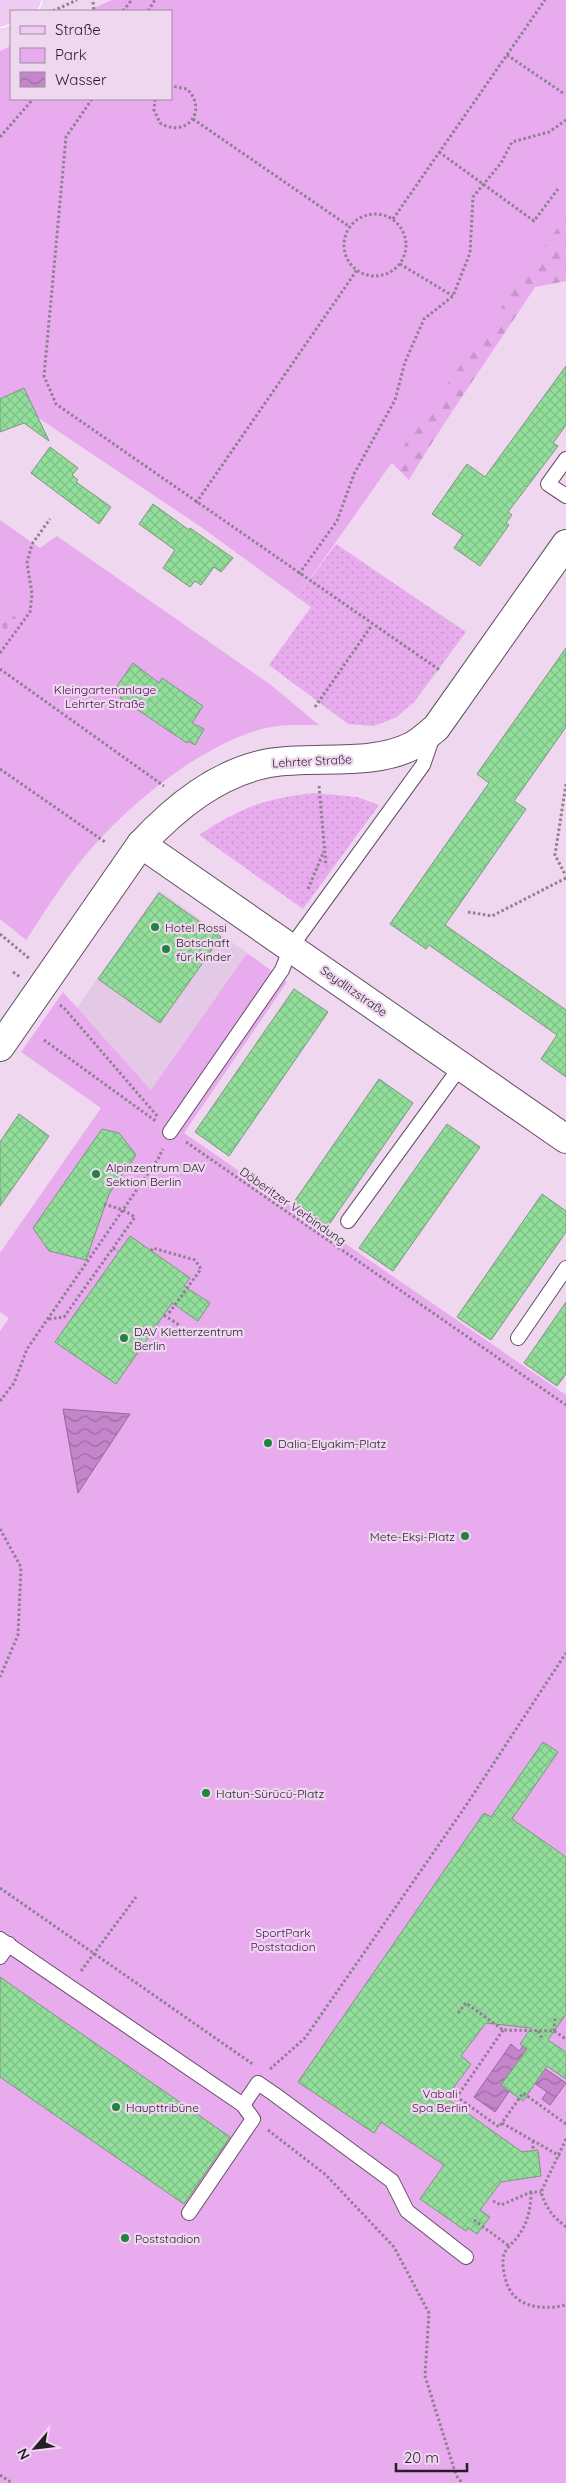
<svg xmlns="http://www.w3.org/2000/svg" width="566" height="2483" font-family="Quicksand,sans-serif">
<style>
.built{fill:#e4c9e7}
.grass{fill:url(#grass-dots)}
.forest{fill:url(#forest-firs)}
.cemetery{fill:url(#cemetery-stones)}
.green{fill:#e8acee}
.water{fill:url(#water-waves);stroke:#956699}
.building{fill:url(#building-cross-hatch);stroke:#7e9580}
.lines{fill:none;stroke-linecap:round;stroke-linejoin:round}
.lane-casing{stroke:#635065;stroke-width:16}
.street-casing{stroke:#635065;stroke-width:30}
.primary-casing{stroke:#fff;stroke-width:30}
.path{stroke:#8f7f90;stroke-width:3;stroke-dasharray:2.5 2.5;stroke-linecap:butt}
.lane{stroke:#fff;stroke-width:14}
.street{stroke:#fff;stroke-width:28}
.primary{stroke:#efcbf3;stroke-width:28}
.poi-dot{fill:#1e853a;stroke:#eed7ef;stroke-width:2}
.labels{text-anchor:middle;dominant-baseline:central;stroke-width:4.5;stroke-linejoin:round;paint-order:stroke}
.park-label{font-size:12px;fill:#470d4e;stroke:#eed7ef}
.street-label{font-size:12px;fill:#261e27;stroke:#eed7ef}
.poi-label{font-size:12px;fill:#261e27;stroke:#eed7ef;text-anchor:start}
</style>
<defs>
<pattern id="grass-dots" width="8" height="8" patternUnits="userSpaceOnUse" patternTransform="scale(1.25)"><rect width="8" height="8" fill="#e8acee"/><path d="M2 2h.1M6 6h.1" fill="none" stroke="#c794cc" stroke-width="1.8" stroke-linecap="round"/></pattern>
<pattern id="forest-firs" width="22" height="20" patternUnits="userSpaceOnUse" patternTransform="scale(1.25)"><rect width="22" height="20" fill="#e8acee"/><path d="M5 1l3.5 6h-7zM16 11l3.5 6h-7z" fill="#c794cc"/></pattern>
<pattern id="cemetery-stones" width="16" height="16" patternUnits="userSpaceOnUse" patternTransform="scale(1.25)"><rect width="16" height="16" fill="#e8acee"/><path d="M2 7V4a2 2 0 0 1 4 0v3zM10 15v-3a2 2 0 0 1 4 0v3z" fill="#c794cc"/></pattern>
<pattern id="water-waves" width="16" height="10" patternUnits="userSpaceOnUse" patternTransform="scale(1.25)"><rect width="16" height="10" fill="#c485ca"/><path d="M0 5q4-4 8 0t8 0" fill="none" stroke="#9f6ca4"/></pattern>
<pattern id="building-cross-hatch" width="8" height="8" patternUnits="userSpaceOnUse" patternTransform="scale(1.25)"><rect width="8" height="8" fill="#92df9c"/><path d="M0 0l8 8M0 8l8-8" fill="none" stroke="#7ebf86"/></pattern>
</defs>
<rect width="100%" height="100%" fill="#eed7ef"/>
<path class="built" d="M159,890l88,63 -96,137 -74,-82z"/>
<g class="grass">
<path d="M336,544l130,88 -51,69 -18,16 -23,9 -26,-2 -79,-59 42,-58 -14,-10z"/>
<path d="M315,793l42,4 22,8 -76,104 -104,-74c40,-27 67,-37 116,-42z"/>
</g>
<path class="forest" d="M566,136v145l-31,6c-42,65 -87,128 -126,193l-92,-91z"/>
<path class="cemetery" d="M0,606l17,12 -17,23z"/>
<g class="green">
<path d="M112,0h454v216l-269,381 -96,-70 -164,-110 -13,-29 -24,11v-348l11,-5v53h160v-88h-84z"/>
<path d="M0,520l40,28 17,-12 214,149 48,40c-18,0 -36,-1 -53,3 -63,15 -134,74 -176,122 -24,27 -44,60 -64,90l-26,-21v-278l17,-23 -17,-12z"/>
<path d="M247,953l40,29 -103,151 382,262v1088h-566v-1152l9,-13 -9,-6v-59l101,-145 -80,-56 42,-60 88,98z"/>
</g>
<g class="water">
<path d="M63,1409l67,5 -52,79z"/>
<path d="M511,2044l8,7 4,-5 6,4 -3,6 40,27 -16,22 -8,-6 5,-7 -26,-18 -26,38 -21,-15z"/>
</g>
<g class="building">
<path d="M566,366v59l-13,18 5,3 -50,66 4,3 -6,8 3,2 -29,41 -26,-18 9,-13 -31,-21 35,-50 18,13z"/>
<path d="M24,388l25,53 -25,-18 -24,9v-33z"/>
<path d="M50,447l28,21 -6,7 6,5 -2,2 35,25 -12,17 -68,-51z"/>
<path d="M153,504l36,26 1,-2 43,30 -12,14 -7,-5 -13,18 -6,-4 -5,6 -27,-19 12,-18 -36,-26z"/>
<path d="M566,648v79l-52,74 12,8 -81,116 121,85v67l-25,-18 16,-24 -128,-90 -3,4 -36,-25 99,-141 -12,-9z"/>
<path d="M133,663l26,20 3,-5 41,28 -11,17 12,6 -9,16 -7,-4 -1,2 -67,-45 4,-7 -7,-5z"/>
<path d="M159,893l62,44 -61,86 -62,-44z"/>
<path d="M294,989l34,23 -99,144 -34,-24z"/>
<path d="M379,1079l34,24 -85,123 -34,-24z"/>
<path d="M19,1114l30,22 -49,70v-64z"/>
<path d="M447,1124l33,23 -87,124 -34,-23z"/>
<path d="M102,1129l17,4 17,22 -27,39 -23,66 -37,-9 -16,-23z"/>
<path d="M542,1194l24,17v21l-75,108 -34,-23z"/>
<path d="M130,1236l60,42 -6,8 26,17 -12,18 -26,-18 -56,81 -61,-42z"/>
<path d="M566,1302v72l-9,12 -33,-23z"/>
<path d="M543,1742l15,10 -46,67 54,38v157l-18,26 18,12v27l-19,-13 -24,35 -22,-16 26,-36 -7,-5 11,-16 -45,-5 -25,33 10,8 -25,34 76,54 16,-2 3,26 -40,6 -21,28 10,7 -13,17 -9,-6 -2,3 -46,-32 24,-34 -63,-43 -7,11 -76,-51 186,-269 7,4z"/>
<path d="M0,1977l230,160 -46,67 -184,-127z"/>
</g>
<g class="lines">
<g class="lane-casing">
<g id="lane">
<path d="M566,459l-18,25 18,12"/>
<path d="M170,1132l112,-162 9,-23 132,-182 10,-29"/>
<path d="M348,1221l113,-155"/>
<path d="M518,1338l48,-70"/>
<path d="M0,1939l243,166 10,14 -64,94"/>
<path d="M0,1957l9,-13"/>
<path d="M243,2105l15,-22 16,11 118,87 15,30 59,46"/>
</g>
</g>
<g class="street-casing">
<g id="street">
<path d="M141,844l425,295"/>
<path d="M0,1047l141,-203c35,-37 76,-71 128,-81 45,-8 102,4 143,-17 8,-4 16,-12 24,-18l130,-184"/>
</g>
</g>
<g class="primary-casing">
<path id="primary" d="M0,13l27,-13"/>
</g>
<g class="path">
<path d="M93,2l1,9"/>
<path d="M53,11l24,-11"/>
<path d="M123,11l7,-9 -1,-2"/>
<path d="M148,11l7,-11"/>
<path d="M507,55l56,38"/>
<path d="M92,99l-26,38 -22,239 12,28 385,267"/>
<path d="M155,99l-1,11 6,13c26,16 49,-12 27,-34l-16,-3"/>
<path d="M193,119l157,108"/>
<path d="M0,137l33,-38"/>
<path d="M439,152l95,69 24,-32"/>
<circle cx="375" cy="245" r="31"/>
<path d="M393,219l152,-219"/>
<path d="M400,264l53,32"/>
<path d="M196,503l161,-233"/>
<path d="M299,574l38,-53 17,-47 41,-74 10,-38 19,-43 29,-23 17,-43 3,-56 28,-34 11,-21 37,-10 17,-12"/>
<path d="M0,653l30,-41 2,-18 -5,-31 5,-19 18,-25"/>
<path d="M0,669l164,117"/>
<path d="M315,707l57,-82"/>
<path d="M0,769l105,73"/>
<path d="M566,784l-11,71 11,21"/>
<path d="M319,786l7,80"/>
<path d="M308,889l16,-38"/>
<path d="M468,912l24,4 74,-38"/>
<path d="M0,934l30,25"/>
<path d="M13,972l7,5"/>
<path d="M60,1005l5,4 93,108"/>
<path d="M44,1040l113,82"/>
<path d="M186,1142l380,263"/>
<path d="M104,1204l19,6 12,7 -22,31"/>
<path d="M151,1251l2,-3 42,12 6,9 -32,44"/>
<path d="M164,1315l15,10"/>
<path d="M49,1319l15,-2 49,-69 5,3"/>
<path d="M0,1401l14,-18 13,-34 131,-190 5,-10"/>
<path d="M0,1529l21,38 -3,68 -18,42"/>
<path d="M0,1888l254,177"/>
<path d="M81,1971l55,-74"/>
<path d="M458,2013l8,-10 37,27 51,1 12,8"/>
<path d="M503,2030l-46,67 42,30 24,-34 43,31"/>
<path d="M538,2031l5,9"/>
<path d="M554,2031l1,-13"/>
<path d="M270,2069l35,-31 160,-231 101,-154"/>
<path d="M502,2123l58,33"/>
<path d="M268,2130l58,45 68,72 35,66 -4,63 31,99 6,8"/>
<path d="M566,2139l-25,53c5,16 12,25 25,35"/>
<path d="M533,2141v10"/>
<path d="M531,2192c0,18 -4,33 -15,47 -4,4 -10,10 -12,15 -2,7 -1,16 1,23 6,30 35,34 61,28"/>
<path d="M493,2201l8,4 30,-13h10"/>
<path d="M474,2220l35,26"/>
<path d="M0,2475l12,8"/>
</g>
<use href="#lane" class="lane"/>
<use href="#street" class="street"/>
<use href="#primary" class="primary"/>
</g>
<g class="poi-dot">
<circle cx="155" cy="927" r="5"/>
<circle cx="166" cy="949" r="5"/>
<circle cx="96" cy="1174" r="5"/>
<circle cx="124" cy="1338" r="5"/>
<circle cx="268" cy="1443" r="5"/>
<circle cx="465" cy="1536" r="5"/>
<circle cx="206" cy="1793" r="5"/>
<circle cx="116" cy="2107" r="5"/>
<circle cx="125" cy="2238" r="5"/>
</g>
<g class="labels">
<g class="park-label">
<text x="105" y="689">Kleingartenanlage<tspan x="105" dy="14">Lehrter Straße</tspan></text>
<text x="283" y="1932">SportPark<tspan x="283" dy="14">Poststadion</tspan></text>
<text x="440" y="2093">Vabali<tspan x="440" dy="14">Spa Berlin</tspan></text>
</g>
<g class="street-label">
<text transform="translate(312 761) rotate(-3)">Lehrter Straße</text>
<text transform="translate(354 991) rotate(35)">Seydlitzstraße</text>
<text transform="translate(293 1206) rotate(35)">Döberitzer Verbindung</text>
</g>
<g class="poi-label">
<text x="165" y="927">Hotel Rossi</text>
<text x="176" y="942">Botschaft<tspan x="176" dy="14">für Kinder</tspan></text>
<text x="106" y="1167">Alpinzentrum DAV<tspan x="106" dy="14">Sektion Berlin</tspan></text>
<text x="134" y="1331">DAV Kletterzentrum<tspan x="134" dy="14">Berlin</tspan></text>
<text x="278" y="1443">Dalia-Elyakim-Platz</text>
<text x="455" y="1536" text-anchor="end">Mete-Ekşi-Platz</text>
<text x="216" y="1793">Hatun-Sürücü-Platz</text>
<text x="126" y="2107">Haupttribüne</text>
<text x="135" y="2238">Poststadion</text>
</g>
</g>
<rect x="10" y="10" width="162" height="90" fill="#eed7ef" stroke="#9e8d9f"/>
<rect x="20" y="26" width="25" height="8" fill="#efcbf3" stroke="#9e8d9f"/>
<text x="55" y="35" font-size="15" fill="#261e27">Straße</text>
<rect x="20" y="48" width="25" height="15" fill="#e8acee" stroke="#9e8d9f"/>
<text x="55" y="60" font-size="15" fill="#261e27">Park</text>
<rect x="20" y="72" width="25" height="15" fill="url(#water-waves)" stroke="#9e8d9f"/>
<text x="55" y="85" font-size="15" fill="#261e27">Wasser</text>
<g transform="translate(35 2448) rotate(242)" stroke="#eed7ef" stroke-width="4" paint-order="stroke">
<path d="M0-4L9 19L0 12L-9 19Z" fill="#261e27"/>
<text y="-8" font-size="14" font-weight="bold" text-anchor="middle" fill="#261e27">N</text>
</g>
<path d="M396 2463v8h71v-8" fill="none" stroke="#261e27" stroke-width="2.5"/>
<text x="404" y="2463" font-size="15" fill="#261e27" stroke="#eed7ef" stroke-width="4" paint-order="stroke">20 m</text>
</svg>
